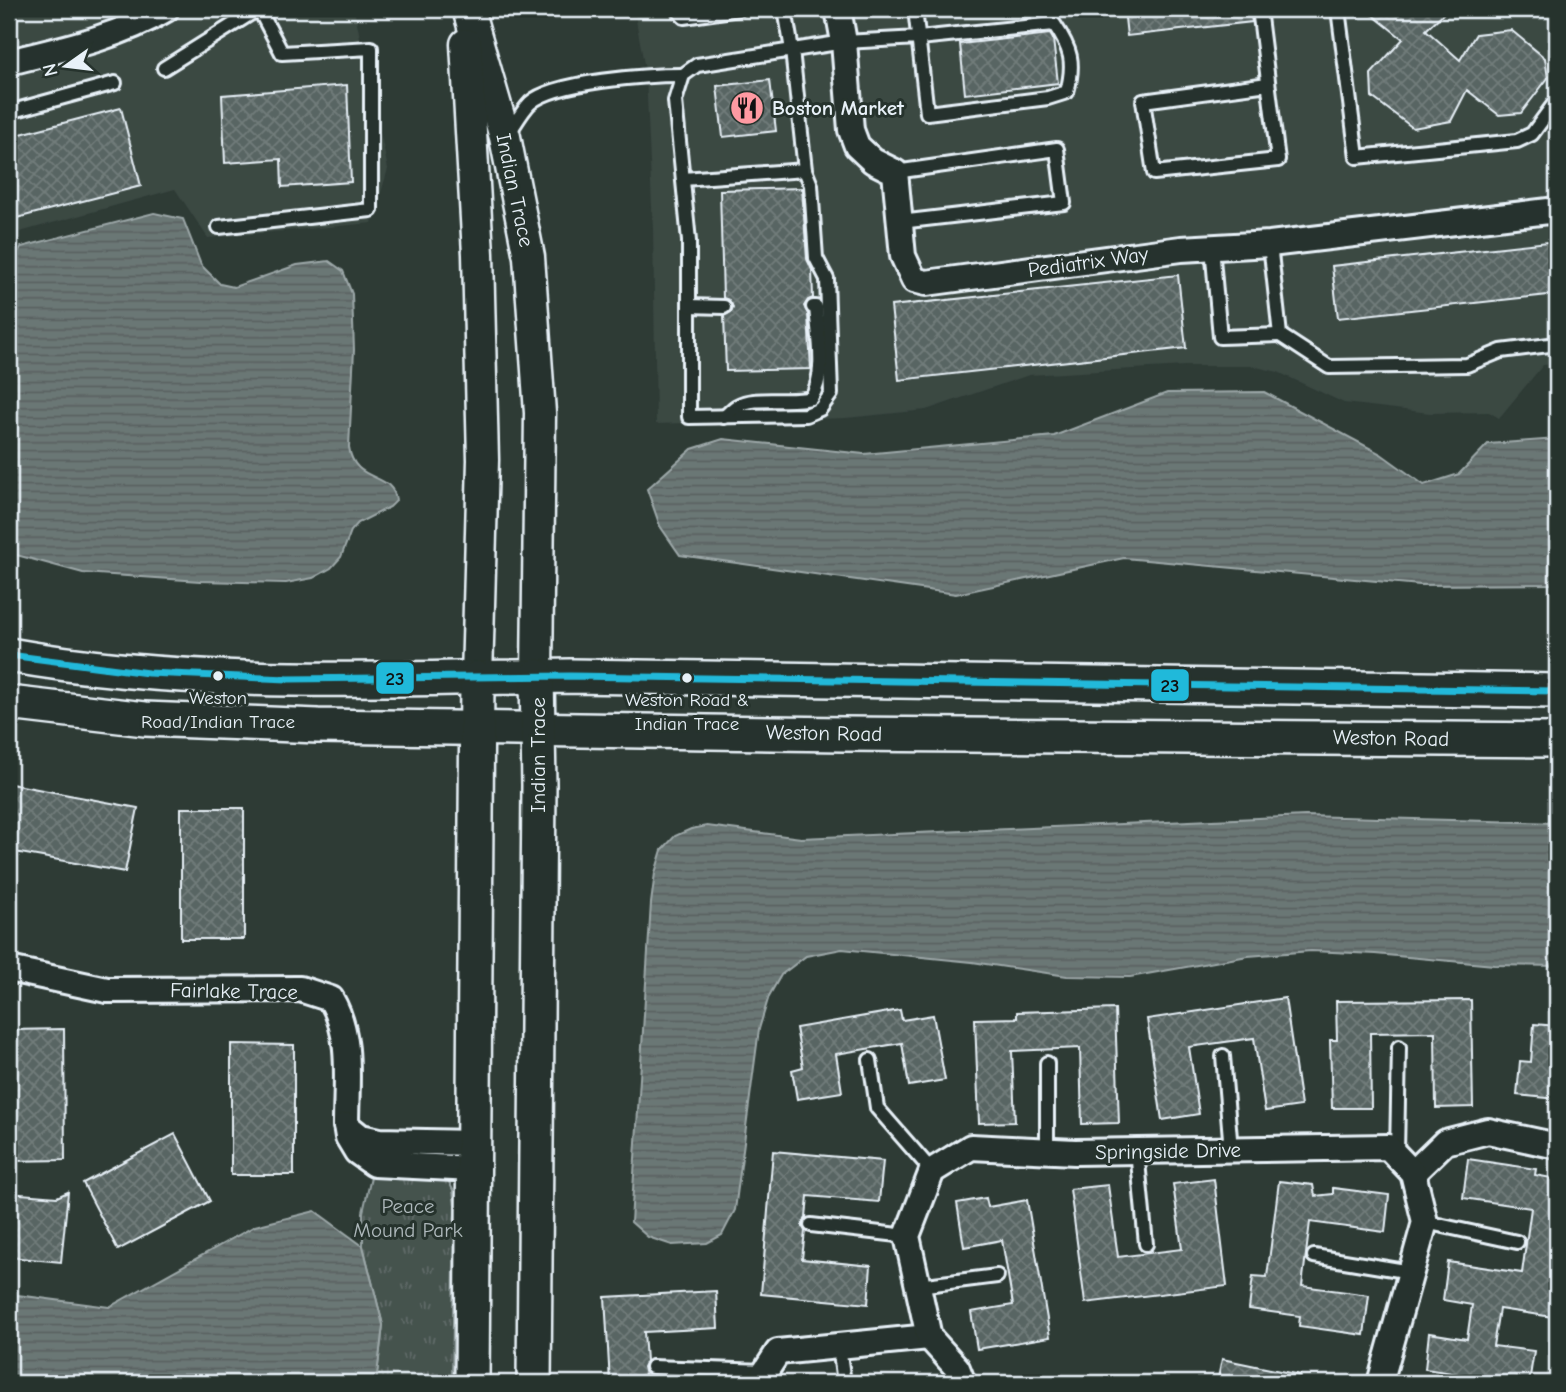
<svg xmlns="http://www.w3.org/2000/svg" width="1566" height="1392" font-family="'Comic Neue',sans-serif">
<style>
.built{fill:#3b4843}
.grass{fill:url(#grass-tufts);stroke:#96a2a3;stroke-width:2}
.water{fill:url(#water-rules);stroke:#9da8a9;stroke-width:2}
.building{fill:url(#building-cross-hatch);stroke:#e8f1f8;stroke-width:2}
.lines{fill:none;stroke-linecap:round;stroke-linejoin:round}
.service-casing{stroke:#e8f1f8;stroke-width:18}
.minor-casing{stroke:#e8f1f8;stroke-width:30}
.tertiary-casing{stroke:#e8f1f8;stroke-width:35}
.secondary-casing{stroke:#e8f1f8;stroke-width:38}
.service{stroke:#26332d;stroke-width:12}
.minor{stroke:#26332d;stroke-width:24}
.tertiary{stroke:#26332d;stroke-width:30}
.secondary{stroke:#26332d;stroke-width:33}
.bus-1-casing{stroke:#26332d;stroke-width:12}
.bus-1{stroke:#20b9da;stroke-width:7}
.bus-dot{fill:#e8f1f8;stroke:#26332d;stroke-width:2.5}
.labels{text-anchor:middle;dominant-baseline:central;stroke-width:6;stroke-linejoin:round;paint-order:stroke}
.bus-label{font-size:19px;fill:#e8f1f8;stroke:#26332d}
.poi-label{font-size:21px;font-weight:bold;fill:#e8f1f8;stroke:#26332d;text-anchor:start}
.street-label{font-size:21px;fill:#e8f1f8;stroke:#26332d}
.park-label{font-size:21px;fill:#afb9bc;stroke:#26332d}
.line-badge{stroke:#26332d;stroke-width:2.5}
.pale-badge-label{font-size:19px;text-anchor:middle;font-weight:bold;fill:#111}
</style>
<defs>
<pattern id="grass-tufts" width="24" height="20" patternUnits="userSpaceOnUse" patternTransform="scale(1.75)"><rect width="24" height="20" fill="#45524e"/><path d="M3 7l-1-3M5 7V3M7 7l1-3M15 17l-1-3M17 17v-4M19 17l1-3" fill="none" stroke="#606b68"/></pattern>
<pattern id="water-rules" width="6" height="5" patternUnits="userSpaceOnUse" patternTransform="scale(1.75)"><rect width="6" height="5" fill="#6b7775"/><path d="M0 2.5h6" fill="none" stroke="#586060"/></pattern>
<pattern id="building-cross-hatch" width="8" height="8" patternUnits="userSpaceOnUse" patternTransform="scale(1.75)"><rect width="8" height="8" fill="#596563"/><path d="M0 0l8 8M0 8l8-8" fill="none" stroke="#717c7a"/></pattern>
</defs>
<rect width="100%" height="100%" fill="#2e3b35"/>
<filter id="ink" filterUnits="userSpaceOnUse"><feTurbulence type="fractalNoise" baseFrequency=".0143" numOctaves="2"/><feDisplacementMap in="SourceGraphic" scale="14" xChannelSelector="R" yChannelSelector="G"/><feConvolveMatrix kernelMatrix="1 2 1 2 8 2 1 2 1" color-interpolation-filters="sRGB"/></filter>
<g filter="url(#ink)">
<g class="built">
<path d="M9,9h345l34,160 -16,54 -164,15 -33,-49 -166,46z"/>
<path d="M634,9h923v355l-14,1 -44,53 -10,-6 -59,1 -86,-10 -66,-31 -26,-6h-67l-156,9 -103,35 -80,8 -190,6 -3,-195 -7,-154z"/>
</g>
<path class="grass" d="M374,1164l74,16 5,10 2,15 -3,178h-76l7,-58 -20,-79v-34z"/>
<g class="water">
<path d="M154,213l29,6 18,46 19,19 14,3 63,-22 32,-4 14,10 9,23 2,56 -5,97c5,38 44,23 47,54l-6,6 -32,16 -7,8 -10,26 -10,11 -18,10 -27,5 -86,-2 -117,-8 -74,-20v-285l12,-21z"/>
<path d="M1264,392l117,62 43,31 35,-11 29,-30 69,-5v145l-137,1 -296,-27 -168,36 -276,-39 -20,-29 -13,-37 45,-40 31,-10 141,15 190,-18 113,-43z"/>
<path d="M1305,816l252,7v143l-63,-1 -119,-11 -64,-3 -63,5 -118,21 -63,-1 -95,-14 -130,-13 -36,7 -25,19 -12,21 -10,33 -24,181 -13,25 -15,8 -35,2 -24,-8 -17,-15 20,-319 4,-30 7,-23 13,-14 16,-7 16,-3 94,12z"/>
<path d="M315,1211l48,35 20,79 -7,58h-367v-89l100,13 146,-81z"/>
</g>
<g class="building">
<path d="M1124,9h126l2,13 -125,14z"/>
<path d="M1365,9h83l-22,21 34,30 16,-26 35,-4 34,28 3,20 -27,35 -22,2 -32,-25 -16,31 -38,7 -41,-31 -1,-23 32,-35z"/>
<path d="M1050,34l3,5 5,44 -93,11 -5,-50z"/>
<path d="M770,80l6,51 -53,6 -6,-51z"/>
<path d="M347,85l4,97 -69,5 -1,-28 -56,4 -3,-68z"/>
<path d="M121,108l20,78 -132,34v-83z"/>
<path d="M802,188l5,71 5,11 1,28 -5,2 -4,6 4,8 3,55 -85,2 -2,-55 7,-4 2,-5 -4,-7 -6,-2 -3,-108z"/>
<path d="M1557,241v53l-219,24 -6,-52z"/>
<path d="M1178,275l8,73 -287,32 -8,-74z"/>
<path d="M11,784l127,24 -13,64 -116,-21v-55z"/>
<rect x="181" y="808" width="63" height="131"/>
<path d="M1285,998l16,108 -36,5 -11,-73 -65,9 10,67 -37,6 -15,-101z"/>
<path d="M1471,1000l2,107 -37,1 -1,-76 -65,1 1,75h-39l-2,-68h7l-1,-39z"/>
<path d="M1115,1009l4,114 -37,1 -2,-76 -68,3 3,71 -36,1 -4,-104 42,-1v-6z"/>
<path d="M900,1010l2,10 31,-5 12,65 -36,6 -7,-43 -66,11 6,38 -45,7 -5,-29 11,-3 -7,-39z"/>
<path d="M1534,1024l23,2v73l-40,-4 3,-34 11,1z"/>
<path d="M64,1029l1,131 -56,1v-131z"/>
<path d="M231,1044l63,1v130h-63z"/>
<path d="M175,1134l35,67 -92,49 -35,-67z"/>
<path d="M773,1151l110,10 -4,41 -71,-6 -2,22 -4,7 3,6 -3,28 69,7 -3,38 -107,-10z"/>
<path d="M1468,1159l68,10 -1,6 22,4v107l-4,31 -54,-8 -6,37 41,5 -5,32h-38l1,-4 -67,-10 4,-36 38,6 5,-34 -29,-5 5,-38 74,11 9,-65 -68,-10z"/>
<path d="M1214,1179l13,107 -142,17 -15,-114 38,-4 10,72 64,-8 -9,-65z"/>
<path d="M1279,1181l34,4 2,11 18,-2v-6l56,7 -4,37 -75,-10 -8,64 67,9 -5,40 -65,-9 1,-10 -51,-7 4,-33 14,1z"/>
<path d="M68,1192l-7,70 -52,-5v-64l48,4z"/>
<path d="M986,1198l2,9 39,-7 23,137 -73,12 -6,-37 42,-7 -11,-65 -38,7 -7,-44z"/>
<path d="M716,1291l2,37 -74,4 2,29 -3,6 4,16h-37l-5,-86z"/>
<path d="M1222,1359l78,16 -1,8h-82z"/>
</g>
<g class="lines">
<g class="service-casing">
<g id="service">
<path d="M677,9l7,8 55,-8"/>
<path d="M1259,9l19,151 -124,13 -11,-72 125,-17"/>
<path d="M1338,9l19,148 160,-16 15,-7 25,-34"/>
<path d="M164,68l94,-59"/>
<path d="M9,112l106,-29"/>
<path d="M508,134c7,-10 14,-23 22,-31 24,-22 119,-28 153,-28"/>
<path d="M805,170l6,15 5,73 11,21 4,115 -11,15 -14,6 -117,2v-176l-14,-140 8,-26 14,-10 147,-23 75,-4 135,-14c17,25 21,38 13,68l-19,6 -121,15 -12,-104"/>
<path d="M895,172l162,-23 7,54 -164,19"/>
<path d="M683,179l122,-9 -13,-120 -7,-41"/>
<path d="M219,227l152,-17v-162l-89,5 -23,-44"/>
<path d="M1270,244l10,91 49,32 138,-2 34,-14 56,-7"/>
<path d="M1212,247l8,90 60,-2"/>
<path d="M689,306l35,1"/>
<path d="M724,417c4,-3 8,-8 13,-11 18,-11 52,-2 74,-8 16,-24 7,-63 5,-91h-3"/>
<path d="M1223,1056l8,94"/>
<path d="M870,1060l7,48 55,63"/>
<path d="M1047,1063v88"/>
<path d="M1137,1151l9,93"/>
<path d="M1397,1153l2,-106"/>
<path d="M1425,1222l92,20"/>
<path d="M811,1225l96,11"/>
<path d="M1314,1256l97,16"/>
<path d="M918,1286l79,-10"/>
<path d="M839,1346l5,37"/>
<path d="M652,1367l113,4"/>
</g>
</g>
<g class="minor-casing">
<g id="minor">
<path d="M838,9l6,33 7,88 6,16 16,15 22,11 8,84 11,24 12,3 255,-34 89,-5 287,-34"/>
<path d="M9,62c53,-13 110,-25 157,-53"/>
<path d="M9,969l98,21 193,-1 31,10c22,38 15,83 15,126"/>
<path d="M473,1169l-99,-5 -17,-12 -9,-15 -2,-12 15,12 18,4 94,2"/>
<path d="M1413,1173l32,-31 43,-11 69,15"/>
<path d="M758,1383l20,-31 151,-15"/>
<path d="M963,1383l-6,-15 -28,-31 -22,-101 25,-65 39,-24 104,5 313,-5 25,26 12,49 -45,161"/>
</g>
</g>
<g class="tertiary-casing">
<g id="tertiary">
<path d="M468,9l37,128 24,120 11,156 -3,263"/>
<path d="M466,44l12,210 5,206 -6,218"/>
</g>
</g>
<g class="secondary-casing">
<g id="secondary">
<path d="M9,655c184,33 374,24 561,21l987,15"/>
<path d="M9,703l136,16 173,7 526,8 713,6"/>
<path d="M472,1383l5,-705"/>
<path d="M534,1383l5,-598 -2,-109"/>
</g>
</g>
<use href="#service" class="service"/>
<use href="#minor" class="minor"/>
<use href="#tertiary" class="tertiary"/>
<use href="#secondary" class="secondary"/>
<g class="bus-1-casing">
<path id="bus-1" d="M9,655l139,18 140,6 282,-3 987,15"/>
</g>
<use href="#bus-1" class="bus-1"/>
</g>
</g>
<defs>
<g id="restaurant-disc" transform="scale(1.75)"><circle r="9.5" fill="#ff9aa2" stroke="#26332d"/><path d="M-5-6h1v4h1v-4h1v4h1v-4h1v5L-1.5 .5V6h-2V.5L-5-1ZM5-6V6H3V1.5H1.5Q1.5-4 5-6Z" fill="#111"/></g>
</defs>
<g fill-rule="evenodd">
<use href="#restaurant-disc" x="747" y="108"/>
</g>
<g class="bus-dot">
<circle cx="218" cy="676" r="6"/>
<circle cx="687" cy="678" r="6"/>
</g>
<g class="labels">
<g class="bus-label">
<text x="218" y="698">Weston<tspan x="218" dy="24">Road/Indian Trace</tspan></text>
<text x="687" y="700">Weston Road &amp;<tspan x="687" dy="24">Indian Trace</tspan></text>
</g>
<g class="poi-label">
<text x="772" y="108">Boston Market</text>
</g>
<g class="street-label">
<text transform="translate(515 190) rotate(78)">Indian Trace</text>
<text transform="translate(1088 262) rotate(-8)">Pediatrix Way</text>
<text transform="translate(824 733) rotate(1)">Weston Road</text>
<text transform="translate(1391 738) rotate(1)">Weston Road</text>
<text transform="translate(538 755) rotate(-90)">Indian Trace</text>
<text transform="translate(234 991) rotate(1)">Fairlake Trace</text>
<text transform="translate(1168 1151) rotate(-1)">Springside Drive</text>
</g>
<g class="park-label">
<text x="408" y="1206">Peace<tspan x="408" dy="24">Mound Park</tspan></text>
</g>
</g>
<g class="line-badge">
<rect x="375" y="661" width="40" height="34" rx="7" fill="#20b9da"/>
<rect x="1150" y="668" width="40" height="34" rx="7" fill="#20b9da"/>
</g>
<g class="pale-badge-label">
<text x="395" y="685">23</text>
<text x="1170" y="692">23</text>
</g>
<rect width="1566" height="1392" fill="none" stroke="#26332d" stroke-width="35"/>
<rect x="18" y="18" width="1531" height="1357" fill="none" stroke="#e8f1f8" stroke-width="2.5" filter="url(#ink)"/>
<g transform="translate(66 66) rotate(256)" stroke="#26332d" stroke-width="5" paint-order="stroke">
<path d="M0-5L12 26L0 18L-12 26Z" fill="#e8f1f8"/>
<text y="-10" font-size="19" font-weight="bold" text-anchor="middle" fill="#e8f1f8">N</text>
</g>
</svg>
